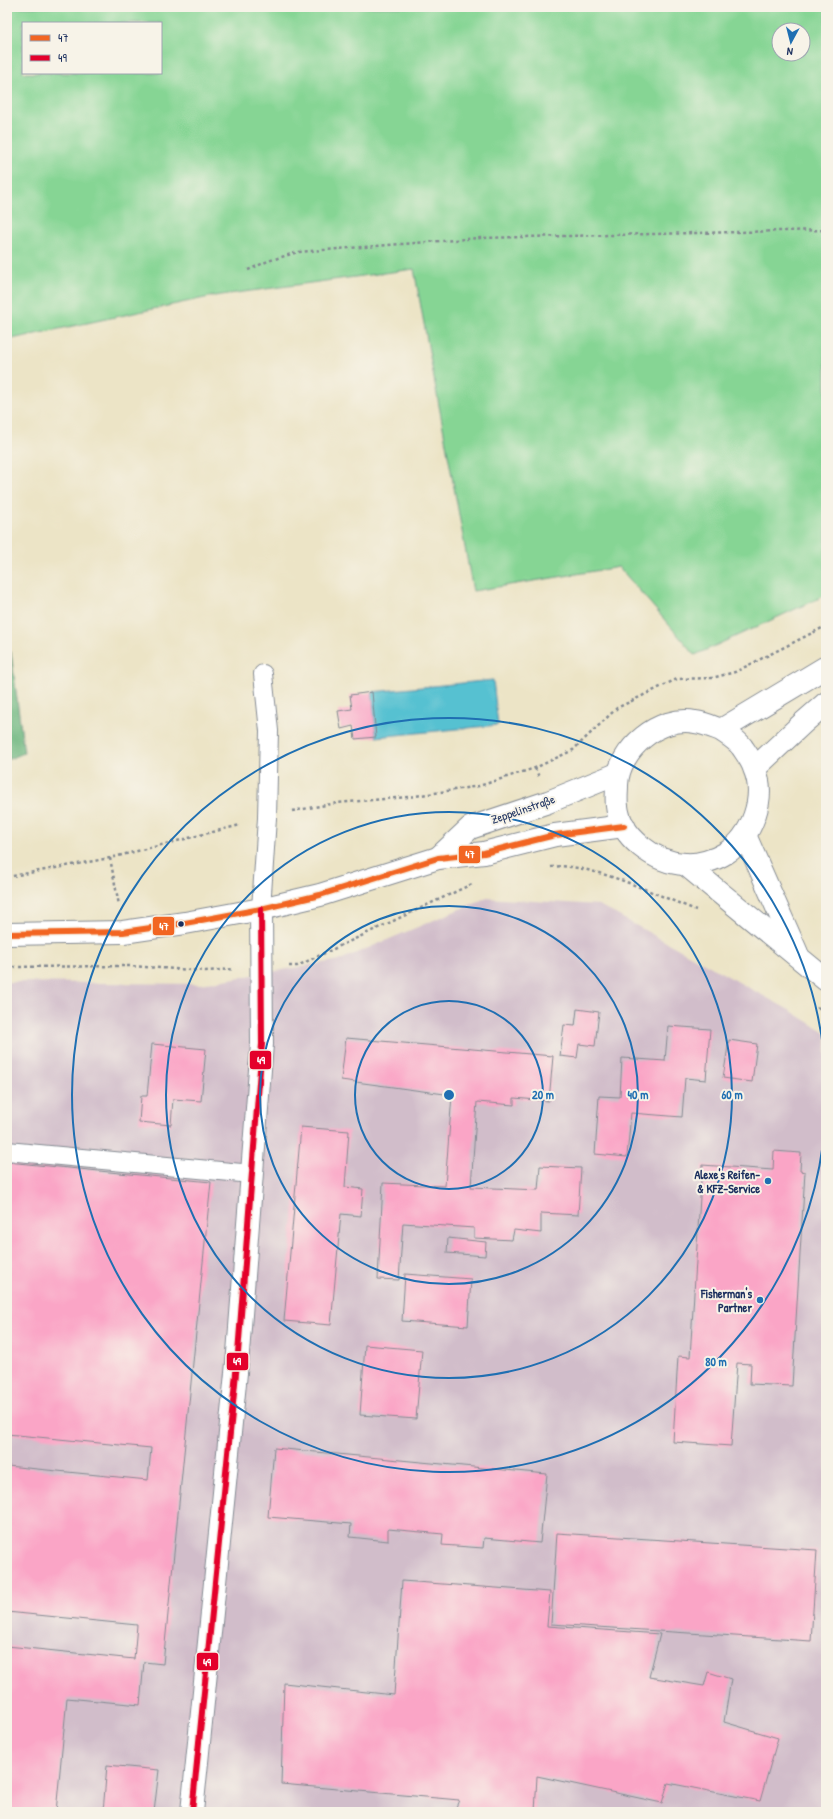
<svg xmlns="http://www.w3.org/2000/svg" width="833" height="1819" font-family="'Patrick Hand',sans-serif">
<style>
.industrial{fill:#d1bdca}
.green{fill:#86d594;stroke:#508279;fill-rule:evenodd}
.forest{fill:#6cb67e;stroke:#44726e}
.water{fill:#56c1d1;stroke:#387898}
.building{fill:#faa5c6}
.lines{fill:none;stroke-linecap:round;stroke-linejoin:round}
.lane-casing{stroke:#848a92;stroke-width:20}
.street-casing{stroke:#848a92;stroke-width:24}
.secondary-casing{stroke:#848a92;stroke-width:24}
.path{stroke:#848a92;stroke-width:2.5;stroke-dasharray:3 3;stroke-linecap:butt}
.lane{stroke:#fff;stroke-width:18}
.street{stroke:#fff;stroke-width:22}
.secondary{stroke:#fff;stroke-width:22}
.bus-1-casing{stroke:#f7f3e8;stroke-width:9}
.bus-2-casing{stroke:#f7f3e8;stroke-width:9}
.bus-1{stroke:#f26522;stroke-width:6}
.bus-2{stroke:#e4002b;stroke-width:6}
.ring{fill:none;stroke:#1f6fb2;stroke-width:2}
.bus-dot{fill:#1b2f5e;stroke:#f7f3e8;stroke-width:1.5}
.poi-dot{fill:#1f6fb2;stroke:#f7f3e8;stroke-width:1.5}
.labels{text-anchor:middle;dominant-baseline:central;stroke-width:4;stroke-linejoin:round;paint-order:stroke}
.street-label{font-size:12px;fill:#1b2f5e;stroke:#f7f3e8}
.poi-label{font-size:12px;font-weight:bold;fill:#1b2f5e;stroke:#f7f3e8;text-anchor:end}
.centre{fill:#1f6fb2;stroke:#f7f3e8;stroke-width:2}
.ring-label{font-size:12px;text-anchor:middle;font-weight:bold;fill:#1f6fb2;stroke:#f7f3e8;stroke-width:4;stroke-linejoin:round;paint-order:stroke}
.line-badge{stroke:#f7f3e8;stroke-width:1.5}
.badge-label{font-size:11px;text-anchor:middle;font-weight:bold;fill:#fff}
</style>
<rect width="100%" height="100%" fill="#f7f3e8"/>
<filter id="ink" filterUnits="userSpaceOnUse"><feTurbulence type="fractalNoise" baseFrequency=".025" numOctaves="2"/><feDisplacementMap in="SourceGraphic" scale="8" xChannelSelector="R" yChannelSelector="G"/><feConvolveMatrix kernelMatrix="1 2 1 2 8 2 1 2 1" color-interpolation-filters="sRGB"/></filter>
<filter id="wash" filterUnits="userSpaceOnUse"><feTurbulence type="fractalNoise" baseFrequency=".012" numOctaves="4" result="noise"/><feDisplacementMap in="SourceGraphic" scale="16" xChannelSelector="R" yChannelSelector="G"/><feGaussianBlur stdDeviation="0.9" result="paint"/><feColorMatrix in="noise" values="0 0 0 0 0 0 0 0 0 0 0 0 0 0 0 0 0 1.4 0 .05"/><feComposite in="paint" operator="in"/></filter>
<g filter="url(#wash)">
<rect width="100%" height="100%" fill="#ece4c6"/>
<path class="industrial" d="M486,898l113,7 192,106 35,22v779h-819v-830l194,2 139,-24z"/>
<path class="green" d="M7,7h819v588l-131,60 -76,-88 -146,24 -59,-322 -200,27 -207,44zM23,23h138v50h-138zM779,30h24v24h-24z"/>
<path class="forest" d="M7,650l4,2 13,101 -17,7z"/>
<path class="water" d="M493,680l5,45 -122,12 -4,-45z"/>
<g id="blocks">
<g class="building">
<path d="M372,692l4,45 -21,2 -2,-13 -12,3 -3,-18 14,-2 -2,-14z"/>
<path d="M577,1009l22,3 -4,34 -16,-2 -2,14 -17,-2 4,-31 11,1z"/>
<path d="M668,1026l42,3 -4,51 -21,-2 -3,39 -51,-4 -4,44 -32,-3 4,-58 21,1 2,-39 43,3z"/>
<path d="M346,1038l207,18 -4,45 -35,-3v7l-37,-3 -6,85 67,3 2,-24 41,2 -3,47 -37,-2v20l-27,-3 -2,10 -38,-2v-10l-71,-5 -4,57 -21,-1 5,-96 62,3 7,-91 -111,-15z"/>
<path d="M729,1040l28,4 -5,38 -29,-4z"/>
<path d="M152,1044l54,5 -5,52 -28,-2 -2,26 -32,-3 2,-26h6z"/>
<path d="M301,1127l48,4 -4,56 18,2 -2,27 -20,-2 -10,111 -47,-4z"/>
<path d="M774,1151l27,2 -1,18 5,1 -13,214 -42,-2 1,-20 -14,-1 -6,83 -58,-4 5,-86 12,1 12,-192 71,5z"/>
<path d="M7,1162l204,20 -48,482 -19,-2 -4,43 -73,-7 -11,114h-49v-166l127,13 3,-34 -130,-13v-146l141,14 3,-32 -144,-14z"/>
<path d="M448,1238l38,4 -1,14 -38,-3z"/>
<path d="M405,1274l66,5 -3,47 -66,-5z"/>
<path d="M365,1345l57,5 -6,69 -56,-4z"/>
<path d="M274,1448l273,26 -7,69 -56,-5 -1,10 -41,-3 1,-11 -55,-5v12l-38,-4 1,-13 -83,-7z"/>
<path d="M557,1533l260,17 -6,91 -260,-17z"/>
<path d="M402,1581l148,11 -3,34 113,8 -11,43 55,9 4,-14 23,7 -7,43 54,16 -18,63 -92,-18 -6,20 -125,-27 -2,36h-81l5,-12 -178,-16 3,-101 110,12z"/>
<path d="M107,1765l52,5 -5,42h-51z"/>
</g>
</g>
</g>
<g filter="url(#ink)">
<use href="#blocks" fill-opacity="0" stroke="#848a92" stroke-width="1"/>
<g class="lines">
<g class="lane-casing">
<g id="lane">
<path d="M261,909l6,-91 2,-87 -6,-57"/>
<path d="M7,1151l245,23"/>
</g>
</g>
<g class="street-casing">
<path id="street" d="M192,1812l46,-459 24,-309 -1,-135"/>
</g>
<g class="secondary-casing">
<g id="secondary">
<path d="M721,730c7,5 16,10 21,17 4,6 10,14 12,21 13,29 -2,69 -28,85 -11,7 -28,12 -41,11 -30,-1 -65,-27 -68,-58 -1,-7 0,-14 0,-21 1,-36 43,-70 78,-63 9,1 18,5 26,8l105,-63"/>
<path d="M755,768l48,-45 23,-20"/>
<path d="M745,835l52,118"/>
<path d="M438,858l32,-30 78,-26 69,-28"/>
<path d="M685,864l141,116"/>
<path d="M7,934l116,-2 62,-9 76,-14 59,-14 118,-37 46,-5 71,-18 69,-9"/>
</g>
</g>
<g class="path">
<path d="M248,270l20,-9 30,-9 182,-14 346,-8"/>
<path d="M535,768l4,9"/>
<path d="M292,811l45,-8 72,-6 70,-11 56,-18 38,-18 44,-42 60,-29 35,-1 23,-6 91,-46"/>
<path d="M110,858l9,47"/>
<path d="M551,867c37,-6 108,29 145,43"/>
<path d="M7,877l103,-19 130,-33"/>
<path d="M289,966h8l175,-82"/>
<path d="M7,967l123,-1 76,5 28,-2"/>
<path d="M817,1007l9,5"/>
</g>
<use href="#lane" class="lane"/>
<use href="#street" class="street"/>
<use href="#secondary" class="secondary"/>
<g class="bus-1-casing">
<path id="bus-1" d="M7,934l116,-2 62,-9 76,-14 59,-14 118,-37 46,-5 71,-18 69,-9"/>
</g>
<g class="bus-2-casing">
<path id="bus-2" d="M192,1812l46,-459 24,-309 -1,-135"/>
</g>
<use href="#bus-1" class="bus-1"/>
<use href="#bus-2" class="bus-2"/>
</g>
</g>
<g class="ring">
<circle cx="449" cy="1095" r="94"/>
<circle cx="449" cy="1095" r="189"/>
<circle cx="449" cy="1095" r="283"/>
<path d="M826 1098A377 377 0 1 1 826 1092"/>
</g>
<circle class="bus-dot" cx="181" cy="924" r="3.5"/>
<g class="poi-dot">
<circle cx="768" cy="1181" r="4"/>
<circle cx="760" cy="1300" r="4"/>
</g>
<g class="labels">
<g class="street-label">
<text transform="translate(523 809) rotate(-19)">Zeppelinstraße</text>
</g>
<g class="poi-label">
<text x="760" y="1174">Alexe's Reifen-<tspan x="760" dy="14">&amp; KFZ-Service</tspan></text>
<text x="752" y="1293">Fisherman's<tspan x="752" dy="14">Partner</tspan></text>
</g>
</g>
<circle cx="449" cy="1095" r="6" class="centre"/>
<g class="ring-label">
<text x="543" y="1099">20 m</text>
<text x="638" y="1099">40 m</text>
<text x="732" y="1099">60 m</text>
<text x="716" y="1366">80 m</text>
</g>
<g class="line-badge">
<rect x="458" y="845" width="23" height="19" rx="4" fill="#f26522"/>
<rect x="152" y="916" width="23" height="20" rx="4" fill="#f26522"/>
<rect x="249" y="1050" width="23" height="20" rx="4" fill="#e4002b"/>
<rect x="226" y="1352" width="23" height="19" rx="4" fill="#e4002b"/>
<rect x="196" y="1652" width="23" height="19" rx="4" fill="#e4002b"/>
</g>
<g class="badge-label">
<text x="470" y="858">47</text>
<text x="164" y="930">47</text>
<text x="261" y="1064">49</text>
<text x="237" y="1365">49</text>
<text x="207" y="1666">49</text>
</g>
<rect width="833" height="1819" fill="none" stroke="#f7f3e8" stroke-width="24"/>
<rect x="22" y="22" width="140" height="52" fill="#f7f3e8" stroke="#9fa5b1"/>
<rect x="30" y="35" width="20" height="6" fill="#f26522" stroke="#9fa5b1"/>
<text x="58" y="42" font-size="12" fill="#1b2f5e">47</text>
<rect x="30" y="55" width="20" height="6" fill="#e4002b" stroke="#9fa5b1"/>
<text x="58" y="62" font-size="12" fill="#1b2f5e">49</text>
<g transform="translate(791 42) rotate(187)"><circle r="19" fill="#f7f3e8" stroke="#9fa5b1"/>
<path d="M0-3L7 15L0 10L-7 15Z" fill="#1f6fb2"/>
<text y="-6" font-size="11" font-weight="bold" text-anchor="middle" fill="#1b2f5e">N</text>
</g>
</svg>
